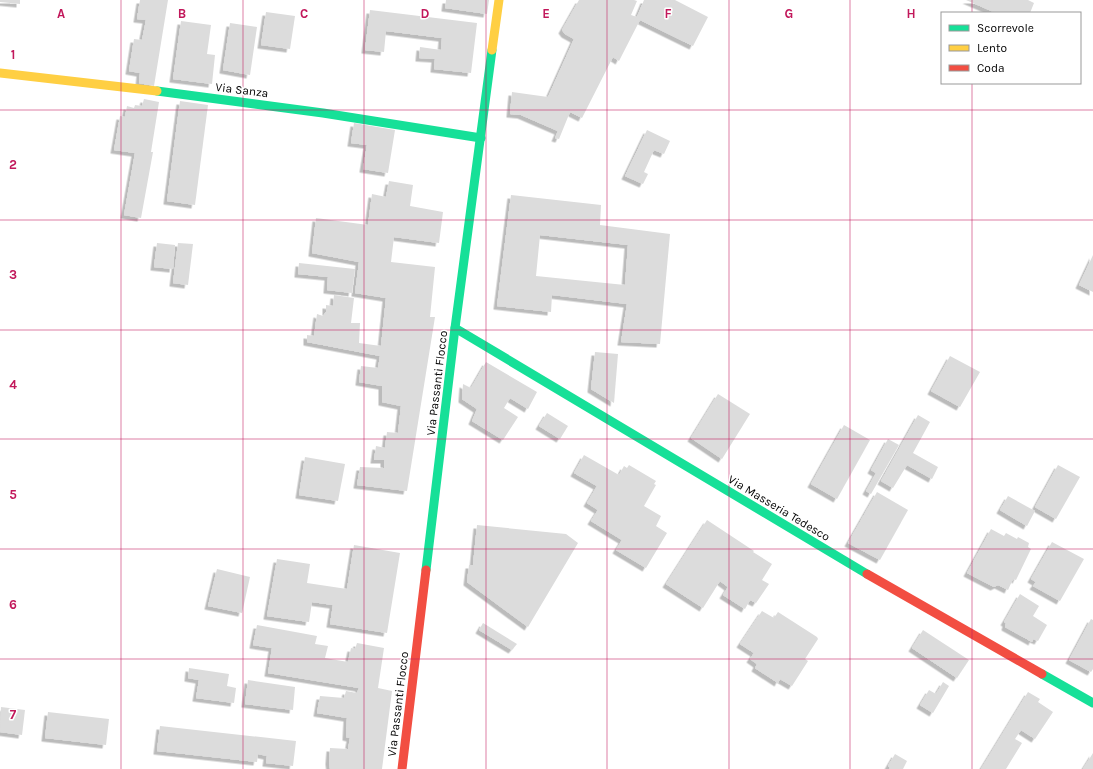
<svg xmlns="http://www.w3.org/2000/svg" width="1093" height="769" font-family="Karla,sans-serif">
<style>
.building{fill:#dcdcdc;fill-rule:evenodd;filter:url(#shadow)}
.lines{fill:none;stroke-linecap:round;stroke-linejoin:round}
.fast{stroke:#16e098;stroke-width:9}
.slow{stroke:#ffcf43;stroke-width:9}
.jam{stroke:#f24e42;stroke-width:9}
.grid{fill:none;stroke:#c2185b;stroke-width:1;stroke-opacity:0.55}
.labels{text-anchor:middle;dominant-baseline:central;stroke-width:3;stroke-linejoin:round;paint-order:stroke}
.street-label{font-size:12px;fill:#000;stroke:#fff}
.grid-label{font-size:13px;text-anchor:middle;font-weight:bold;fill:#c2185b;stroke:#fff;stroke-width:3;stroke-linejoin:round;paint-order:stroke}
</style>
<defs>
<filter id="shadow"><feDropShadow dx="-3.5" dy="3.5" stdDeviation="0" flood-color="#0004"/></filter>
</defs>
<rect width="100%" height="100%" fill="#fff"/>
<g class="building">
<path d="M0,0h20v4l-20,-2z"/>
<path d="M140,0h28l-14,86 -15,-3 1,-10 -11,-2 5,-32 8,1 4,-20 -9,-1z"/>
<path d="M446,0h43l-2,14 -42,-6z"/>
<path d="M579,0h55l3,1 -6,14 6,2 7,-17h31l33,17 -15,29 -53,-26 -21,41 -6,-4 -31,61 -12,-6 -11,27 -4,-1 3,-7 -37,-16 -11,-1 2,-22 36,5 26,-58 -9,-5 -3,-4z"/>
<path d="M966,0h62l6,3 -4,10h-34z"/>
<path d="M370,10l107,13 -6,50 -37,-4 1,-10 -16,-1 1,-11 21,3 1,-12 -56,-7 -2,21 -19,-2z"/>
<path d="M266,12l29,4 -5,33 -29,-4z"/>
<path d="M181,21l30,4 -4,29 8,1 -3,29 -39,-5z"/>
<path d="M230,23l27,4 -7,48 -27,-5z"/>
<path d="M144,99l15,3 -8,50h2l-12,66 -17,-3 11,-62 -21,-3 6,-34 5,1 2,-11 7,2 1,-3 7,1z"/>
<path d="M180,101l28,4 -13,100 -28,-4z"/>
<path d="M354,123l41,7 -7,43 -25,-4 4,-24 -16,-2z"/>
<path d="M647,130l23,11 -6,13 -10,-4 -10,22 4,2 -5,10 -18,-8z"/>
<path d="M389,181l24,4 -3,21 33,6 -4,31 -45,-6 -3,25 44,5 -5,50h5l-28,174 -50,-6 3,-18 24,1v-8h-10l2,-14 9,2 2,-16 11,1 3,-27 -19,-4v-16l-23,-4 2,-16 17,2 2,-12 -73,-14v-7l7,1 3,-22 6,2 3,-4v-7l7,1 1,-11 20,3 -3,25h9l-1,20 22,3 5,-48 -31,-5 4,-31 -47,-9 4,-35 52,7 4,-31 14,3z"/>
<path d="M511,195l90,10 -1,20 70,9 -10,110 -39,-2 6,-38 -75,-9 -1,17 -54,-6zM540,235l88,10 -3,40 -89,-9z"/>
<path d="M157,243l18,2 -2,24 -19,-2z"/>
<path d="M178,243l15,1 -5,41 -15,-2z"/>
<path d="M1093,255v37l-14,-7z"/>
<path d="M299,263l56,6 -3,24 -25,-3 1,-13 -30,-3z"/>
<path d="M595,352l23,2 -4,49 -23,-14z"/>
<path d="M950,356l30,16 -20,35 -29,-16z"/>
<path d="M486,362l51,30 -9,17 -18,-11 -6,10 14,9 -15,23 -31,-19 5,-12 -15,-10 1,-15 8,4z"/>
<path d="M718,394l32,20 -28,45 -31,-21z"/>
<path d="M547,413l21,13 -8,13 -21,-13z"/>
<path d="M918,415l12,7 -17,31 25,14 -6,12 -25,-14 -14,23 -12,-7z"/>
<path d="M844,425l26,15 -33,59 -26,-15z"/>
<path d="M888,439l11,6 -28,49 -5,-3 10,-18 -5,-3z"/>
<path d="M584,455l35,20 5,-9 3,2 2,-3 27,16 -2,3 2,1 -12,21 17,10 -5,10 11,7 -21,35 -30,-18 6,-10 -31,-19 7,-11 -11,-7 10,-17 -23,-13z"/>
<path d="M305,457l40,7 -7,37 -39,-6z"/>
<path d="M1058,465l22,12 -24,42 -21,-12z"/>
<path d="M877,492l31,18 -28,50 -32,-17z"/>
<path d="M1008,496l27,15 -8,15 -27,-16z"/>
<path d="M707,520l47,31 -1,1 19,12 -10,16 7,4 -13,19 -6,-3 -5,9 -22,-14 5,-8 -8,-6 -17,27 -37,-24z"/>
<path d="M477,525l89,9 12,9 -50,84 -61,-45 2,-17h4z"/>
<path d="M991,529l13,7 2,-3 11,6 1,-2 11,6 -1,4 3,2 -15,31 -3,-1 -5,11 -10,-5 -4,2 -27,-14z"/>
<path d="M1052,542l32,17 -24,42 -27,-15 3,-4 -5,-3z"/>
<path d="M354,545l46,8 -13,80 -57,-9 3,-19 -21,-3 -3,20 -42,-6 10,-57 33,5 -3,19 40,6z"/>
<path d="M217,569l33,8 -8,36 -34,-7z"/>
<path d="M1020,594l19,12 -6,10 14,9 -9,16 -5,-2 -1,3 -27,-15 1,-4 -2,-1z"/>
<path d="M762,611l12,7 4,-6 39,25 1,2 -13,20 3,2 -16,25 -12,-7 -2,4 -23,-15 2,-4 -7,-5 4,-6 -14,-9z"/>
<path d="M1091,619l2,1v49l-2,3 -22,-12z"/>
<path d="M483,623l34,21 -5,6 -33,-20z"/>
<path d="M257,625l60,11 -2,8 13,2 -3,12 23,4 3,-14 4,1 2,-6 27,5 -6,40 14,3 -10,78h-52l-1,-8 1,-13 18,1 2,-11 -4,-1 1,-19 -30,-5 3,-17 24,2 2,-7 11,2 2,-5 -91,-15 4,-25 -19,-3z"/>
<path d="M923,630l46,30 -12,18 -45,-30z"/>
<path d="M189,668l40,6 -2,12 9,2 -2,15 -38,-5 3,-18 -11,-2z"/>
<path d="M248,680l47,7 -2,23 -48,-6z"/>
<path d="M943,682l6,4 -16,27 -13,-8 9,-15 7,4z"/>
<path d="M1028,692l12,7 -2,3 15,10 -18,27 -14,-9 -6,9 7,4 -16,26h-25z"/>
<path d="M1,707l24,3 -3,25 -22,-3z"/>
<path d="M48,712l61,7 -3,26 -61,-7z"/>
<path d="M160,726l136,15 -3,25 -27,-3 1,-7 -9,-2 -1,8 -100,-11z"/>
<path d="M1093,753v16h-10z"/>
<path d="M895,754l12,7 -4,8h-14l1,-1 -2,-2z"/>
</g>
<g class="lines">
<g class="fast">
<path d="M157,91l166,22 158,25"/>
<path d="M455,328l412,246"/>
<path d="M426,570l29,-242 37,-278"/>
<path d="M1042,674l51,29"/>
</g>
<g class="slow">
<path d="M492,50l7,-50"/>
<path d="M0,73l157,18"/>
</g>
<g class="jam">
<path d="M867,574l175,100"/>
<path d="M402,769l24,-199"/>
</g>
</g>
<path class="grid" d="M121,0v769M243,0v769M364,0v769M486,0v769M607,0v769M729,0v769M850,0v769M972,0v13M972,83v686M0,110h1093M0,220h1093M0,330h1093M0,439h1093M0,549h1093M0,659h1093"/>
<g class="labels">
<g class="street-label">
<text transform="translate(242 90) rotate(7)">Via Sanza</text>
<text transform="translate(437 383) rotate(-83)">Via Passanti Flocco</text>
<text transform="translate(779 508) rotate(31)">Via Masseria Tedesco</text>
<text transform="translate(398 704) rotate(-83)">Via Passanti Flocco</text>
</g>
</g>
<g class="grid-label">
<text x="61" y="18">A</text>
<text x="182" y="18">B</text>
<text x="304" y="18">C</text>
<text x="425" y="18">D</text>
<text x="546" y="18">E</text>
<text x="668" y="18">F</text>
<text x="789" y="18">G</text>
<text x="911" y="18">H</text>
<text x="13" y="59">1</text>
<text x="13" y="169">2</text>
<text x="13" y="279">3</text>
<text x="13" y="389">4</text>
<text x="13" y="499">5</text>
<text x="13" y="609">6</text>
<text x="13" y="719">7</text>
</g>
<rect x="941" y="12" width="140" height="72" fill="#ffffff" stroke="#999999"/>
<rect x="949" y="25" width="20" height="6" fill="#16e098" stroke="#999999"/>
<text x="977" y="32" font-size="12" fill="#000000">Scorrevole</text>
<rect x="949" y="45" width="20" height="6" fill="#ffcf43" stroke="#999999"/>
<text x="977" y="52" font-size="12" fill="#000000">Lento</text>
<rect x="949" y="65" width="20" height="6" fill="#f24e42" stroke="#999999"/>
<text x="977" y="72" font-size="12" fill="#000000">Coda</text>
</svg>
